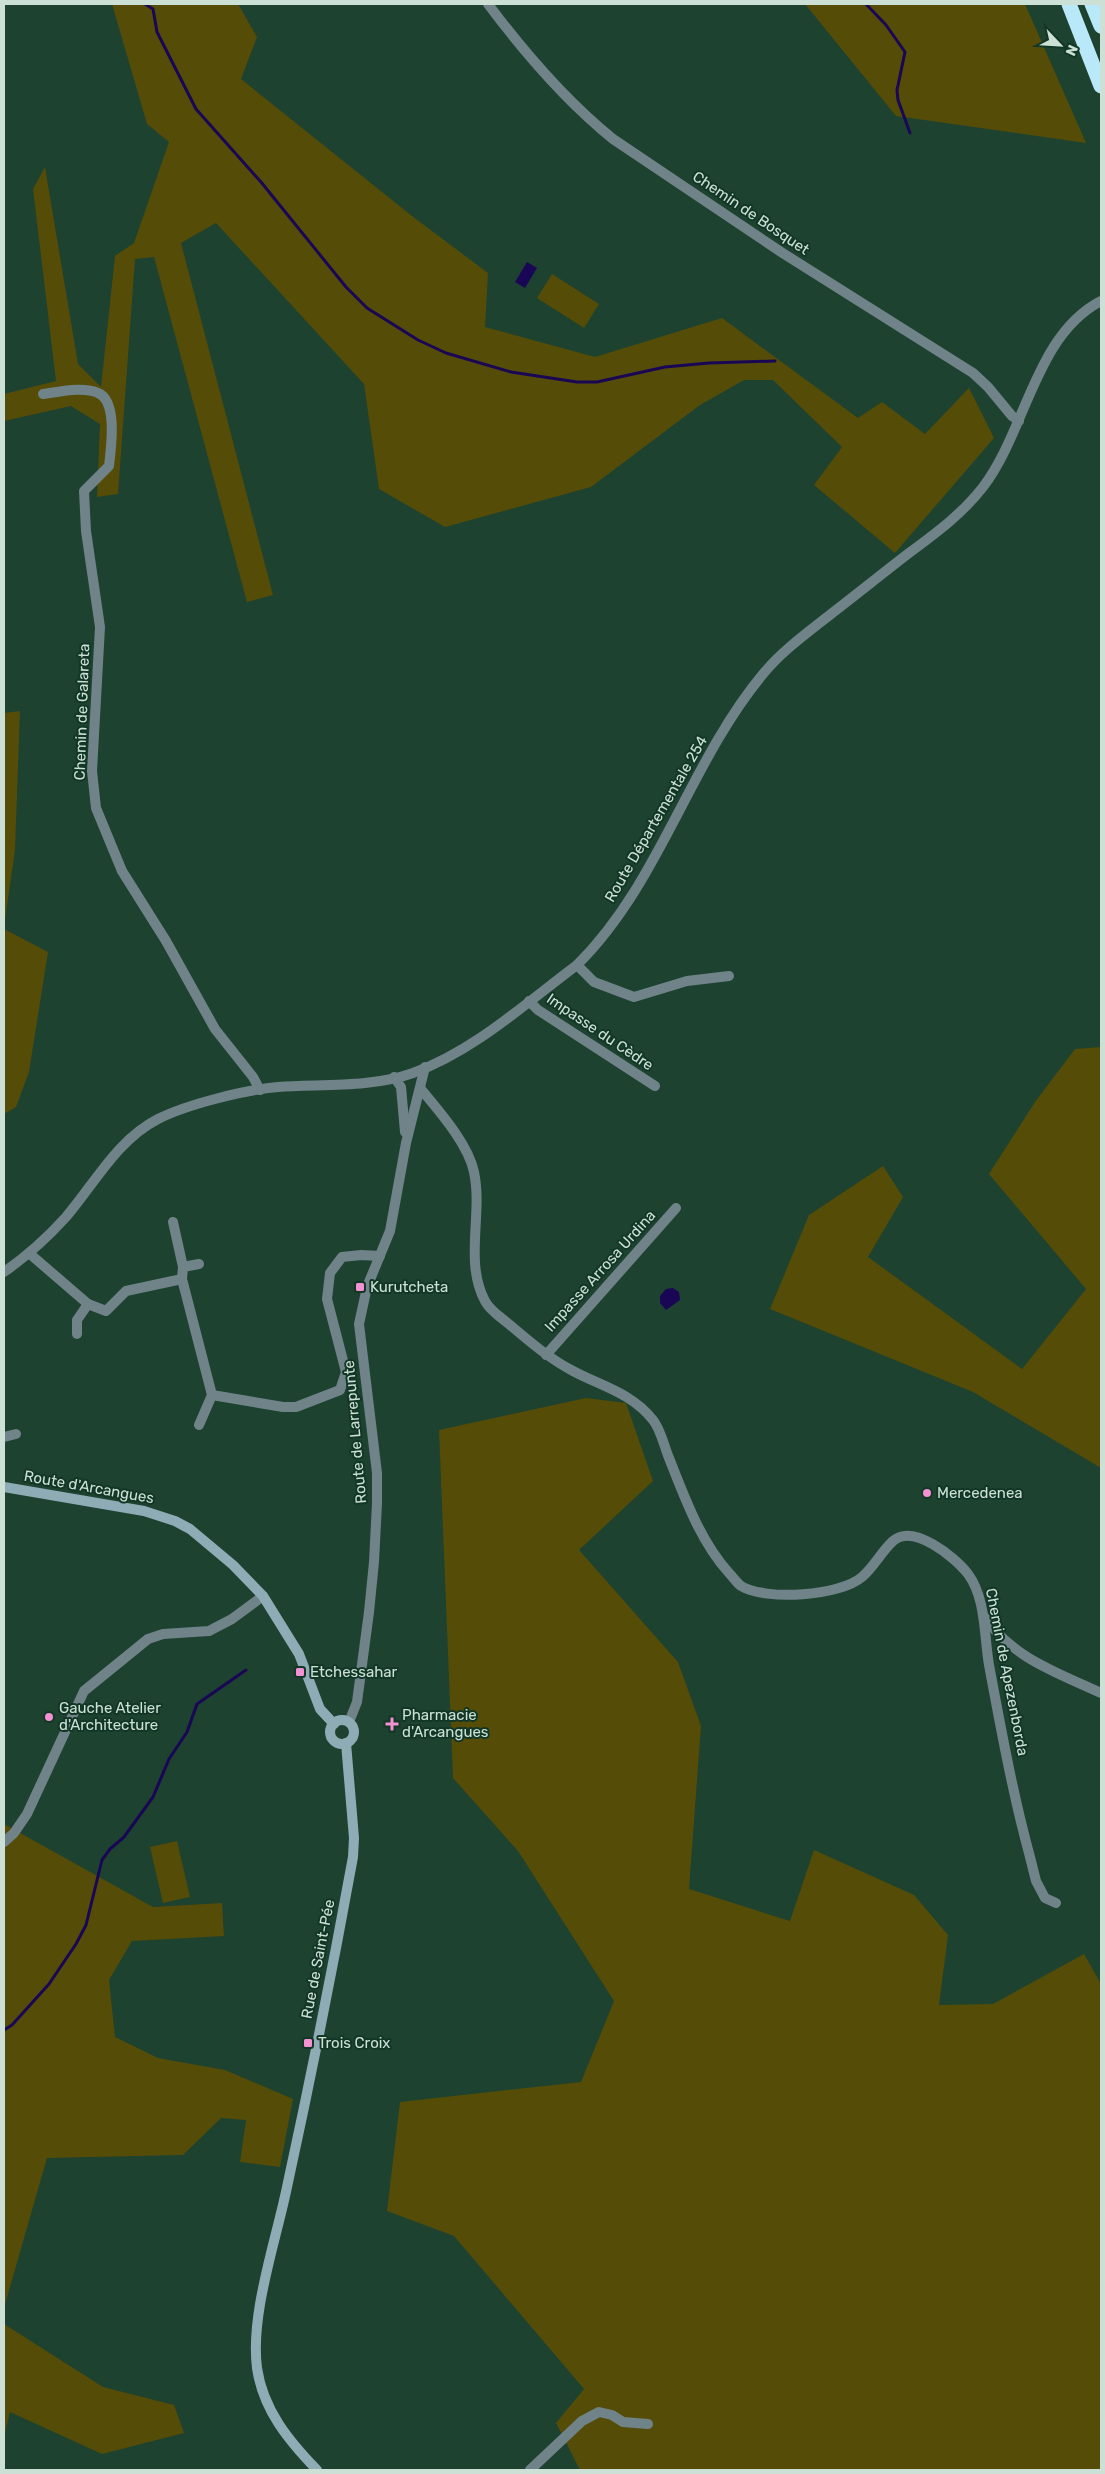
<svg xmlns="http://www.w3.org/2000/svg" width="1105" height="2474" font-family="Rubik,sans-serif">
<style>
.green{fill:#554c07}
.water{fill:#190756}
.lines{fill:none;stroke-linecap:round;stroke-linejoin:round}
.stream{stroke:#190756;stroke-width:3}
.minor{stroke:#708389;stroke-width:10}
.tertiary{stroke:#708389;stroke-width:10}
.secondary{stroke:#8eacb6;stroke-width:10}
.motorway{stroke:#b9e8f8;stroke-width:15}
.poi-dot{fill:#f491d3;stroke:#123726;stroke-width:2}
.labels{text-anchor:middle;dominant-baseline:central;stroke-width:4;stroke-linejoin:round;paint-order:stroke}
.street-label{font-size:15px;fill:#cce0d5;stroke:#123726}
.poi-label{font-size:15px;fill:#cce0d5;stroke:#123726;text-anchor:start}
</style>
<rect width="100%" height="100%" fill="#1d4230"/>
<g class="green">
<path d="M112,4h126l19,33 -16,42 171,137 76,57 -3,54 110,30 127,-39 136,100 24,-16 43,32 44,-46 25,50 -99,115 -81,-68 28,-38 -69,-67h-29l-44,25 -109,82 -146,40 -66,-38 -15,-105 -148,-161 -35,20 92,352 -26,7 -93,-345 -19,2 -17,235 -21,3 3,-73 -29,-18 -67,15v-27l52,-13 -23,-192 12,-22 33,197 23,23 14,-131 19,-13 35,-101 -22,-18z"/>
<path d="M805,4h220l61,139 -190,-27z"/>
<path d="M552,274l47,30 -15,24 -47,-30z"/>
<path d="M20,711l-5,139 -11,76v-213z"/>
<path d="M4,929l44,23 -19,120 -13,35 -12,7z"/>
<path d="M1101,1047v421l-128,-76 -203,-83 39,-94 74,-49 20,31 -35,60 154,112 64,-80 -97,-115 46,-72 40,-53z"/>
<path d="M586,1398l40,5 27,78 -74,69 99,112 23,64 -12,163 101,32 24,-71 100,45 34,40 -9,70 54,-1 91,-50 17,30v486h-521l-24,-47 28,-34 -130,-153 -67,-25 13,-109 181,-20 33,-81 -96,-150 -65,-73 -14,-348z"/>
<path d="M4,1824l149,83 69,-4 2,33 -92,5 -23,39 6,57 43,21 67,12 68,29 -13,68 -40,-5 6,-42 -25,-2 -38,37 -136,3 -43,150z"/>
<path d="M177,1841l13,56 -27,6 -13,-56z"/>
<path d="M4,2324l99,63 71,18 10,28 -82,21 -92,-42 -6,25z"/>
</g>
<g class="water">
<path d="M527,262l10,6 -12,20 -10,-6z"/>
<path d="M673,1288l6,4 1,8 -14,10 -6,-7v-7l6,-7z"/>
</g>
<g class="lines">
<g class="stream">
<path d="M145,4l8,5 4,23 39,77 65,73 85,105 21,21 51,32 28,13 65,19 66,10h20l68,-15 44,-4 66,-2"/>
<path d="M866,4l20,21 19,27 -8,38 1,10 12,33"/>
<path d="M4,2030l8,-5 37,-41 27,-40 10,-19 16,-65 8,-11 14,-12 29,-40 16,-38 18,-27 10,-28 49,-34"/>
</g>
<g class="minor">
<path d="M488,4c36,48 78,97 125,135l168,113 192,121 15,14 24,29 7,5"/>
<path d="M43,394c16,-2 40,-8 55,-1 20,8 13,55 11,73l-25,25 2,40 14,96 -8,144 4,37 26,63 44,70 49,88 38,48 7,13"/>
<path d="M577,965l17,17 40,15 53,-16 42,-5"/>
<path d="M529,1001l9,9 117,76"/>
<path d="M420,1088c18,22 48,55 54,84 9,42 -10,90 11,129 5,10 17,17 25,24 20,17 40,34 63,46 28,15 59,22 80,49 8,10 11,26 16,38 16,40 31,83 60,115 4,4 8,10 12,13 25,15 99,10 121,-9 12,-10 19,-25 31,-36 20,-18 62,16 75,33 18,24 16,62 21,91 12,64 24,130 41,192l6,24 9,17 11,5"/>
<path d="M173,1222l10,45 -1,12 30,116 -13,30"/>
<path d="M30,1254l58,50 18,7 20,-20 56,-12"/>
<path d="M183,1267l16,-3"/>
<path d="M77,1334v-14l11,-16"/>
<path d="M546,1355l130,-147"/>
<path d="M212,1395l71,12h13l44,-17 6,-18 -19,-73 3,-26 12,-16 19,-2 19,1"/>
<path d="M4,1437l12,-3"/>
<path d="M983,1615c29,43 73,57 118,78"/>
<path d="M4,1842l10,-9 13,-19 57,-123 64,-52 15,-5 46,-3 23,-12 31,-23"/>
<path d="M530,2470l52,-49 17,-9 13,3 11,7 25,2"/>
</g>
<g class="tertiary">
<path d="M394,1077l7,10 4,45"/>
<path d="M4,1272c23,-16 43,-34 62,-55 29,-34 51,-77 92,-98 30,-15 87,-29 120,-32 44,-3 93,1 135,-14 61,-22 113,-70 164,-108 83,-82 112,-202 186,-291 19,-23 44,-41 68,-60 26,-20 52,-41 78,-61 27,-20 53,-39 74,-66 43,-56 52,-152 118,-186"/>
<path d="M349,1722l8,-20 12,-90 5,-50 3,-59v-30l-18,-149 8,-37 23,-56 16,-88 19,-76"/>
</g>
<g class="secondary">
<path d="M4,1487l140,24 31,10 15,8 43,36 30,31 36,58 21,55 14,15"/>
<circle cx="342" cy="1732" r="12"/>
<path d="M317,2470c-28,-29 -54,-60 -60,-102 -7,-54 19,-127 30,-181 24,-110 46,-220 66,-330l1,-19 -8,-95"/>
</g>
<g class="motorway">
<path d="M1069,4l32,82"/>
<path d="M1092,4l9,22"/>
</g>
</g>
<g class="poi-dot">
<rect x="355" y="1282" width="10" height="10" rx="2.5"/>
<circle cx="927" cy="1493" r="5"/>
<rect x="295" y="1667" width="10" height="10" rx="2.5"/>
<circle cx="49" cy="1717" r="5"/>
<path d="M389.5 1716.5h5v5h5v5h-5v5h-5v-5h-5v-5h5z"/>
<rect x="303" y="2038" width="10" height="10" rx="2.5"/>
</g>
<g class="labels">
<g class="street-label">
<text transform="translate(751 213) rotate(34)">Chemin de Bosquet</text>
<text transform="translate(82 712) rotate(-88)">Chemin de Galareta</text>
<text transform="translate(656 819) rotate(-60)">Route Départementale 254</text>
<text transform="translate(600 1032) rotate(34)">Impasse du Cèdre</text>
<text transform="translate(600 1271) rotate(-48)">Impasse Arrosa Urdina</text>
<text transform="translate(355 1432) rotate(-95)">Route de Larrepunte</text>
<text transform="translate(89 1487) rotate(10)">Route d'Arcangues</text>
<text transform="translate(1007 1672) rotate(79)">Chemin de Apezenborda</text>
<text transform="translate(318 1959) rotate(-79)">Rue de Saint-Pée</text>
</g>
<g class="poi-label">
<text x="370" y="1287">Kurutcheta</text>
<text x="937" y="1493">Mercedenea</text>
<text x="310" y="1672">Etchessahar</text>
<text x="59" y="1708">Gauche Atelier<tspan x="59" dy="17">d'Architecture</tspan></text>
<text x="402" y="1715">Pharmacie<tspan x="402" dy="17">d'Arcangues</tspan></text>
<text x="318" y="2043">Trois Croix</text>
</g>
</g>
<rect width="1105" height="2474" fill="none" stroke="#cce0d5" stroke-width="10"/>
<g transform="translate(1060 45) rotate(115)" stroke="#123726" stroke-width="4" paint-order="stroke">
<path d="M0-4L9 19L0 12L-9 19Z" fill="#cce0d5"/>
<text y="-8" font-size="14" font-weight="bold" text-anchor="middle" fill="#cce0d5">N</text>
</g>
</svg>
